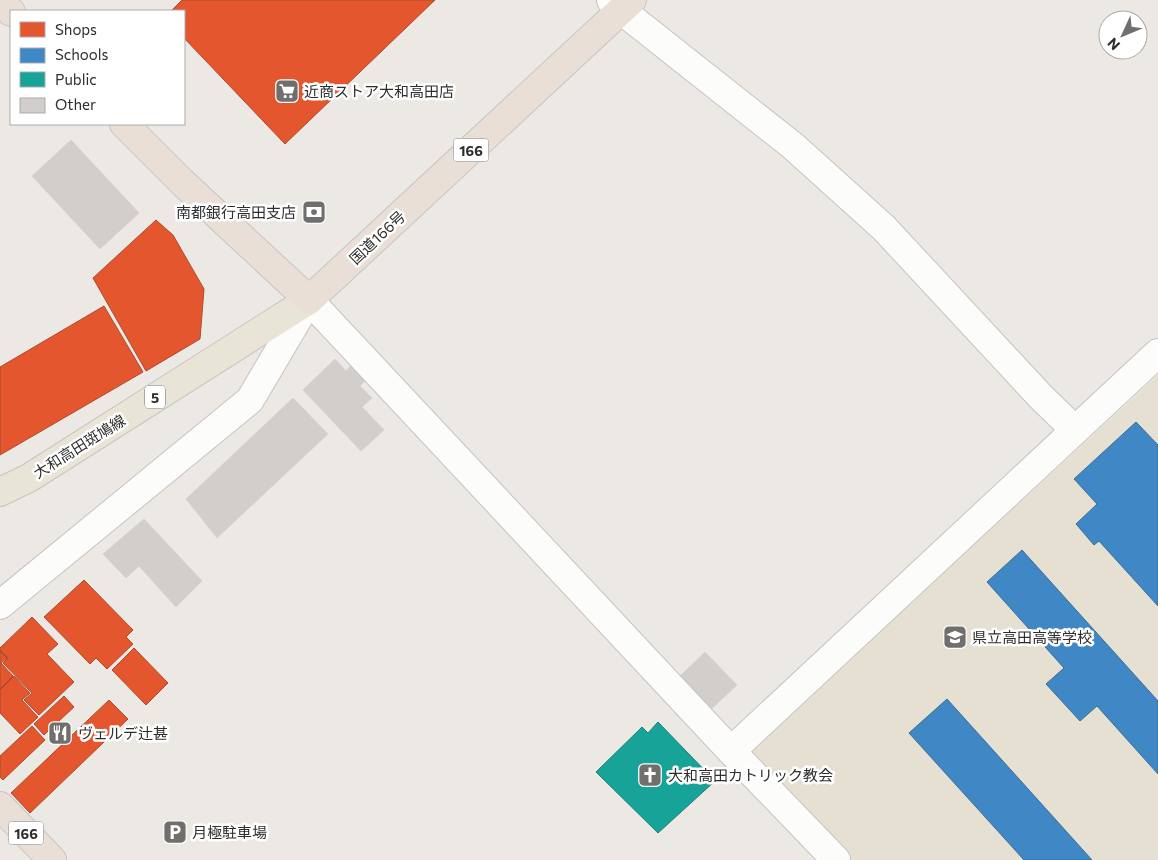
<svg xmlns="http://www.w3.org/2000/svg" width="1158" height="860" font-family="Commissioner,'Noto Sans JP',sans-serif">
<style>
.education{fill:#e6e0d3}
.shops{fill:#e4572e;stroke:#ad4b2e}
.schools{fill:#3f88c5;stroke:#3a6d98}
.public{fill:#17a398;stroke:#1e8078}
.building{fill:#d1cecb;stroke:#d7d4d0}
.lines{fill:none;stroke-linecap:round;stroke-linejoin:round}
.minor-casing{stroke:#c5c4c5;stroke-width:30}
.major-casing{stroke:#c6c5c4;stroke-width:30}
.highway-casing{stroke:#c6c5c4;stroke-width:30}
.minor{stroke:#fcfcfb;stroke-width:28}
.major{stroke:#e8e4d6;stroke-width:28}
.highway{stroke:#eadfd6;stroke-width:28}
.labels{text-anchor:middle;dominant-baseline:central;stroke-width:5;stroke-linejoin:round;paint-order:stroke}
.shield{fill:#fff;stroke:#6d6d6d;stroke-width:1}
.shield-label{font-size:14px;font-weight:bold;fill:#2e2e2e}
.poi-label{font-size:15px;fill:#2e2e2e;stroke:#fff;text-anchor:start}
.street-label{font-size:15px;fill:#2e2e2e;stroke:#fff}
</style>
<rect width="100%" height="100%" fill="#ece8e4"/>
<path class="education" d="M1158,375v70l-22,-23 -62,58 23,24 -21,21 18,20 5,-4 59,65v95l-136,-151 -35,32 77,86 -17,16 33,37 17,-15 61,68v86h-66l-145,-161 -38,34 115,127h-175l-99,-108z"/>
<g class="shops">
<path d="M182,0h253l-150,144 -101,-106v-27h-13z"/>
<path d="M156,220l17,15 31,54 -4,50 -54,32 -53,-93z"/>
<path d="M104,306l39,66 -143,83v-88z"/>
<path d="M84,580l49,50 -7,7 7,7 -26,25 -11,-11 -6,6 -46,-47z"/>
<path d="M32,617l26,27 -11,10 27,28 -35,33 -15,-15 8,-7 -29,-30 5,-5 -8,-8v-2z"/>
<path d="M134,648l34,35 -22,22 -34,-35z"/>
<path d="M0,651l7,7 -6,5 12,13 -13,13z"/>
<path d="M14,676l16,17 -8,7 16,17 -18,17 -20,-21v-23z"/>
<path d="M64,696l10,11 -30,28 -10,-11z"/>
<path d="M109,700l19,19 -98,94 -19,-20z"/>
<path d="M32,726l13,14 -42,40 -3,-3v-21z"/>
</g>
<g class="schools">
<path d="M1136,422l22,23v161l-59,-65 -5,4 -18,-21 21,-20 -23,-25z"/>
<path d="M1022,550l136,151v73l-61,-68 -17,15 -34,-37 18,-16 -77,-86z"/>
<path d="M947,699l145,161h-68l-115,-127z"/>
</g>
<path class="public" d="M658,722l57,59 -57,52 -62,-61 46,-45 6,6z"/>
<g class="building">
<path d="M71,140l68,73 -39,36 -68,-73z"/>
<path d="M335,359l11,12 9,-10 15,15 -10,10 12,12 -10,9 22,23 -23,21 -58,-61z"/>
<path d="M293,398l35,36 -111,104 -31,-39z"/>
<path d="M144,519l58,62 -26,26 -37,-41 -13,12 -23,-24z"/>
<path d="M705,652l32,33 -29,27 -31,-33z"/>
</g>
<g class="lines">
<g class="minor-casing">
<g id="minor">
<path d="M611,0l10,10 172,136 91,82 157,169 34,33"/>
<path d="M0,605l250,-205 59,-100 422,451 105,109"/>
<path d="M731,751l427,-398"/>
</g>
</g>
<g class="major-casing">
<path id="major" d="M0,492l29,-14 280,-178"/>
</g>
<g class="highway-casing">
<g id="highway">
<path d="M0,1l11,11"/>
<path d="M124,124l59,59 126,117 323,-300"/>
<path d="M0,806l52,54"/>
</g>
</g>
<use href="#minor" class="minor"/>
<use href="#major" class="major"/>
<use href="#highway" class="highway"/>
</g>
<defs>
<g id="supermarket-square" transform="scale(1.25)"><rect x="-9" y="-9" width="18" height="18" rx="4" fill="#706f6e" stroke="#fff"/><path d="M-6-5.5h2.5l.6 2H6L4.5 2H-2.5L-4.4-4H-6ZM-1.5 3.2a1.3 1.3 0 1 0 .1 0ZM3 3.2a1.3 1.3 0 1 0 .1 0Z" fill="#fff"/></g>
<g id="bank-square" transform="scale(1.25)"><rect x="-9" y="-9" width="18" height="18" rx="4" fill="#706f6e" stroke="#fff"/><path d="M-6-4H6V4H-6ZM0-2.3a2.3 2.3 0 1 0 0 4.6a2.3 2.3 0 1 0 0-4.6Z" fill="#fff"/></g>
<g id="school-square" transform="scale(1.25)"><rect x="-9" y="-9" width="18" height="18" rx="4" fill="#706f6e" stroke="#fff"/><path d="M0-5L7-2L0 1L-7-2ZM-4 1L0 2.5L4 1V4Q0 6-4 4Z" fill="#fff"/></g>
<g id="restaurant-square" transform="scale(1.25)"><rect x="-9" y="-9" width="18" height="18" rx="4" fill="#706f6e" stroke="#fff"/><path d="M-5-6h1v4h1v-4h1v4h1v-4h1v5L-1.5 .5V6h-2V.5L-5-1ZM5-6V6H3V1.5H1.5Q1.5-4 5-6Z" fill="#fff"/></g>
<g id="church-square" transform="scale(1.25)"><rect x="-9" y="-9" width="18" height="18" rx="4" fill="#706f6e" stroke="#fff"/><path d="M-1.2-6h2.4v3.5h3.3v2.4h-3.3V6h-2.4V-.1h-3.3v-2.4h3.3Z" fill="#fff"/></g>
<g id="parking-square" transform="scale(1.25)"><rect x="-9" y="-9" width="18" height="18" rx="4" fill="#706f6e" stroke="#fff"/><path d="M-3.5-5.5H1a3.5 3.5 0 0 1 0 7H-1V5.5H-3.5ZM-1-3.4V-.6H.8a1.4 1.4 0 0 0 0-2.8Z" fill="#fff"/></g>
</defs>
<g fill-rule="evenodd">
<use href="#supermarket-square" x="287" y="91"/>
<use href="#bank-square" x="314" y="212"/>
<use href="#school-square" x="955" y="637"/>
<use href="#restaurant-square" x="60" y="733"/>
<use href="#church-square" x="650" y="775"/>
<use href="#parking-square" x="175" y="832"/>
</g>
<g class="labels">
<g class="shield">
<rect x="453.5" y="138.5" width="35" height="23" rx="4"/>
<rect x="145" y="385.5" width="20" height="23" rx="4"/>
<rect x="8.5" y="821.5" width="35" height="23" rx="4"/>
</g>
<g class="shield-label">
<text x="471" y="150">166</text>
<text x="155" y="397">5</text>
<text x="26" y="833">166</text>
</g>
<g class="poi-label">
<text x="304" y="91">近商ストア大和高田店</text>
<text x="296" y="212" text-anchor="end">南都銀行高田支店</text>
<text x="972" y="637">県立高田高等学校</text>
<text x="78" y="733">ヴェルデ辻甚</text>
<text x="668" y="775">大和高田カトリック教会</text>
<text x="192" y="832">月極駐車場</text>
</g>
<g class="street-label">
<text transform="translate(377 237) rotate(-43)">国道166号</text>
<text transform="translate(79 446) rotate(-32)">大和高田斑鳩線</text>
</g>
</g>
<rect x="10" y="10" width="175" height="115" fill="#ffffff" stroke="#ababab"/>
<rect x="20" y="22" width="25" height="15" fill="#e4572e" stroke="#ababab"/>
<text x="55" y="35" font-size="15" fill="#2e2e2e">Shops</text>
<rect x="20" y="48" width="25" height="15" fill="#3f88c5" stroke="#ababab"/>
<text x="55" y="60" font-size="15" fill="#2e2e2e">Schools</text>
<rect x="20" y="72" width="25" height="15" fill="#17a398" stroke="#ababab"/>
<text x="55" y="85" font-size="15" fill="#2e2e2e">Public</text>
<rect x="20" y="98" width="25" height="15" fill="#d1cecb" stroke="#ababab"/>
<text x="55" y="110" font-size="15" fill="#2e2e2e">Other</text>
<g transform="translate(1123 35) rotate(226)"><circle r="24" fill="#ffffff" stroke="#ababab"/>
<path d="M0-4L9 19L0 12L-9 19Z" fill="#706f6e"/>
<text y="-8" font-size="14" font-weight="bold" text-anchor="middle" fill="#2e2e2e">N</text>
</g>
</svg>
